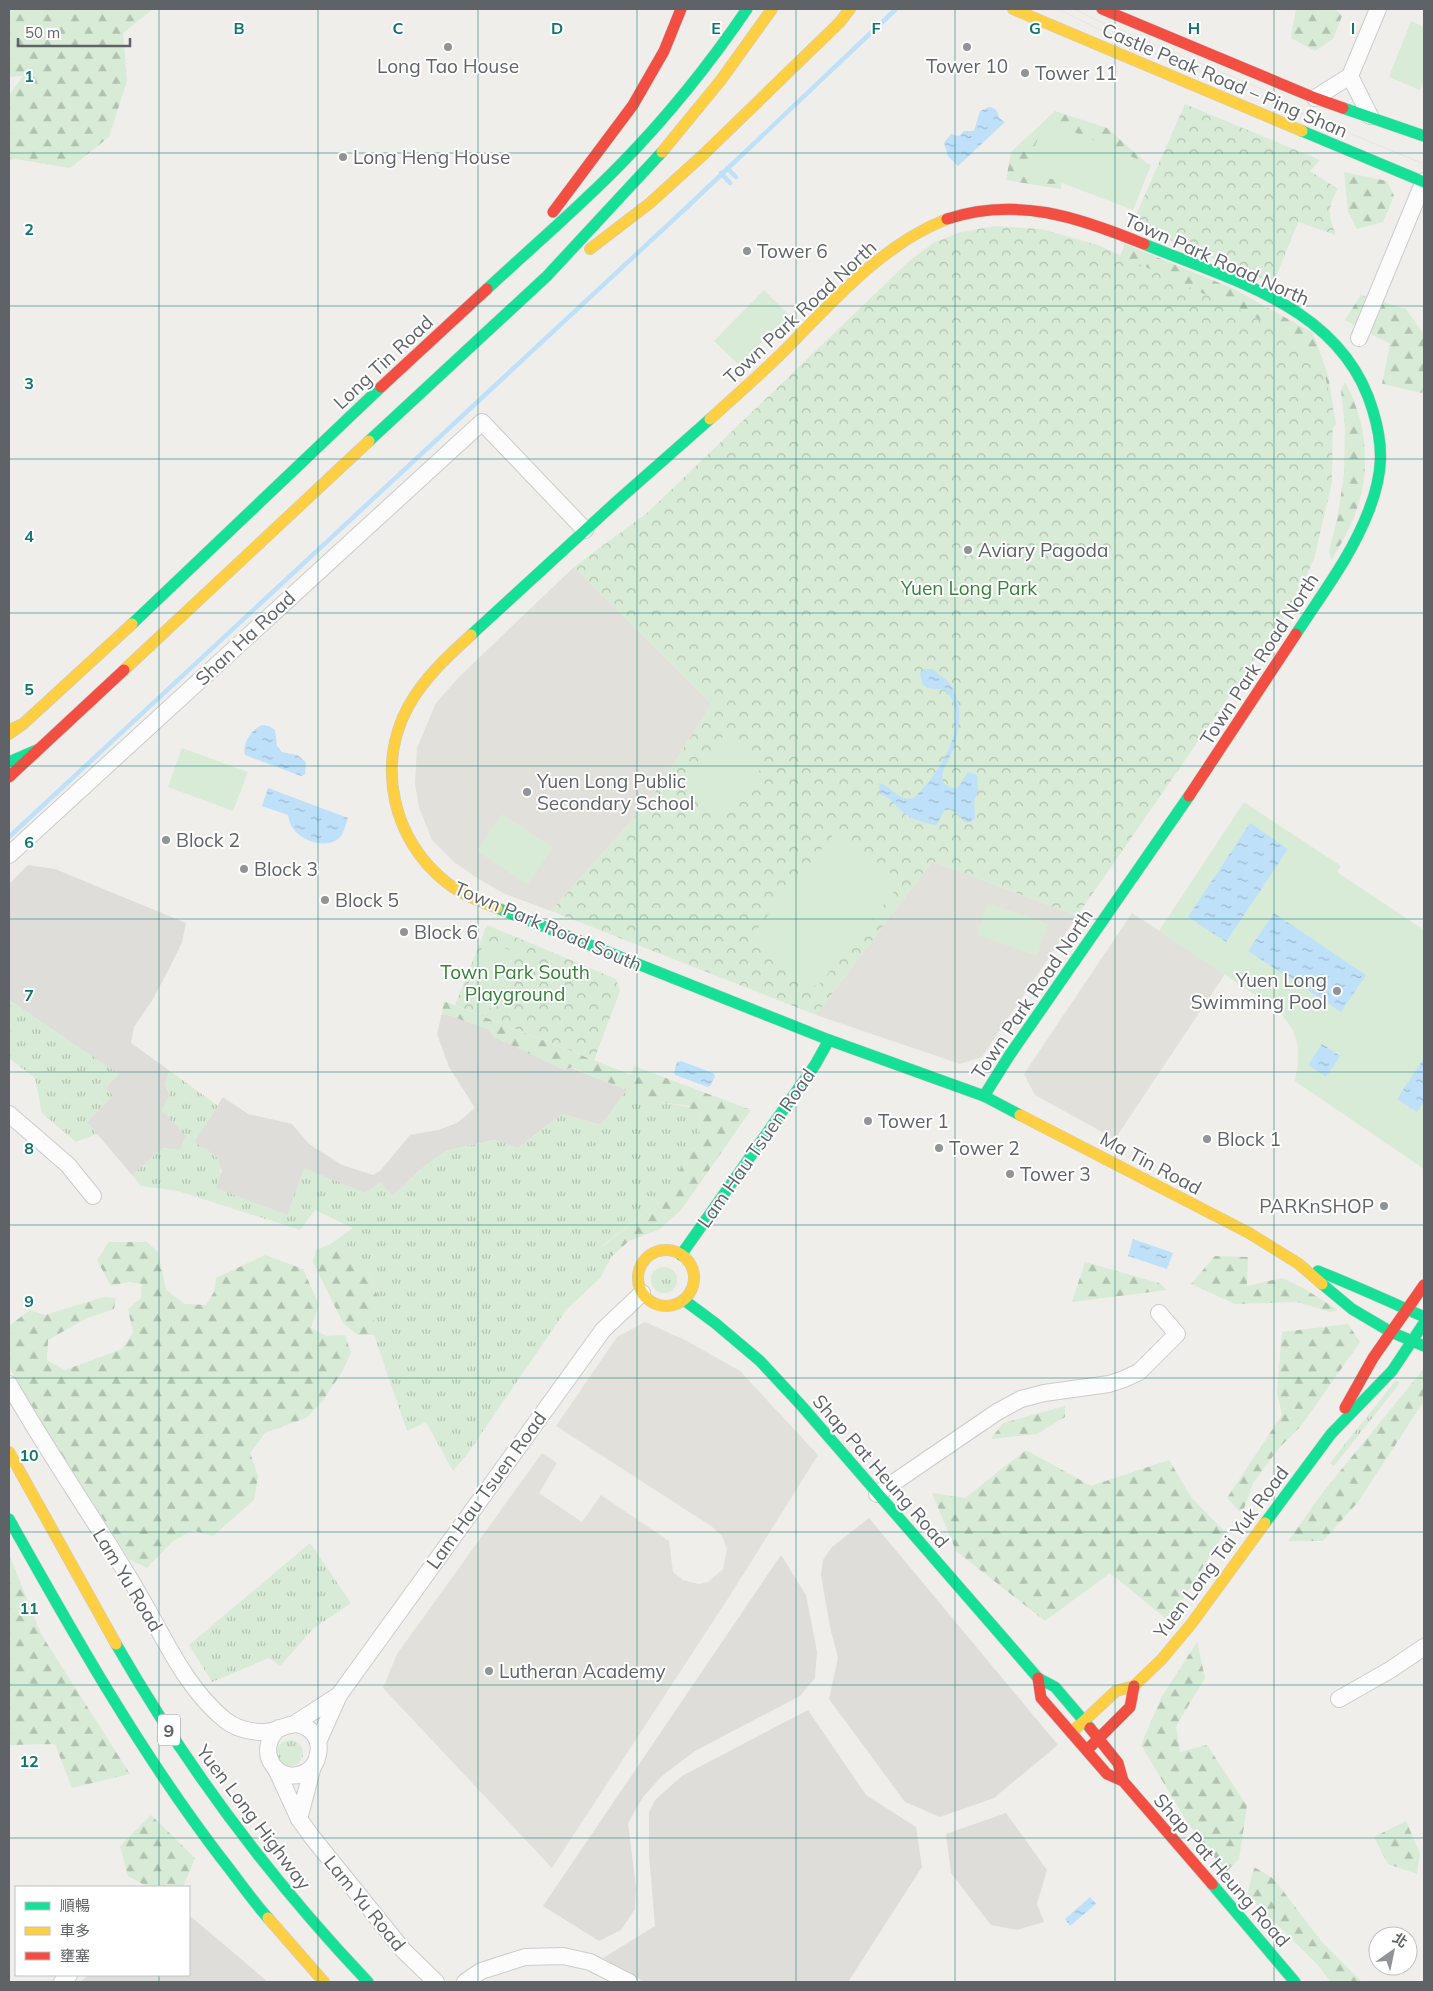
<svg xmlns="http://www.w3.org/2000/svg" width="1433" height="1991" font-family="Mulish,'Noto Sans TC',sans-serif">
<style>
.industrial{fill:#dfddda}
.education{fill:#e2e0da}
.grass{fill:url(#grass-tufts)}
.forest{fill:url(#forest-firs)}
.park{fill:url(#park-crowns)}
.pitch{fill:#d8ebd6}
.water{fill:url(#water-ripples)}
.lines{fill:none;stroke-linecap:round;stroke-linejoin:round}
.stream{stroke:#bfe0f9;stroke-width:4.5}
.street-casing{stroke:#cbcccc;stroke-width:18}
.fast-casing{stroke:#cacacb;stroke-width:12}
.slow-casing{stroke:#cacacb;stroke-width:12}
.jam-casing{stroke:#cacacb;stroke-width:12}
.street{stroke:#fdfcfc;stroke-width:16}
.fast{stroke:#16e098;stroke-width:11}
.slow{stroke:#ffcf43;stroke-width:11}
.jam{stroke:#f24e42;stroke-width:11}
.tram{stroke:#e4e4e4;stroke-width:1}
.grid{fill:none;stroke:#0f766e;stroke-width:1;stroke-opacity:0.55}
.poi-dot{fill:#919496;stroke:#fff;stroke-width:2}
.labels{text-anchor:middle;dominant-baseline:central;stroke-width:4;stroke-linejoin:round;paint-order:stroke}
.shield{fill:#fff;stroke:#8f9295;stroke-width:1}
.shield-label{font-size:18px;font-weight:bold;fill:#5f6368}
.poi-label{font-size:19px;fill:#5f6368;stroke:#fff;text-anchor:start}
.street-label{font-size:19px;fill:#5f6368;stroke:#fff}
.park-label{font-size:19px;fill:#348238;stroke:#fff}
.grid-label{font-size:16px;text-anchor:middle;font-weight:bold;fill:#0f766e;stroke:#fff;stroke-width:4;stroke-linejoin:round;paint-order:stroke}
</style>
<defs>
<pattern id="grass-tufts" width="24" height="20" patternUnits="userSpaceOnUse" patternTransform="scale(1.25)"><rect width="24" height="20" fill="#d8ebd6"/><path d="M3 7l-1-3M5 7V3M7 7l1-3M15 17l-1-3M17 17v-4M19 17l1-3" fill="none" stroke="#b2c2b1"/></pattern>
<pattern id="forest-firs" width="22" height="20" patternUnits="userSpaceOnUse" patternTransform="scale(1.25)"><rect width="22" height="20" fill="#d8ebd6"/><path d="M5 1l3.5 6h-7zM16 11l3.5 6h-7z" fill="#b2c2b1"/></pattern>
<pattern id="park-crowns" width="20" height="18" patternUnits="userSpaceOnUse" patternTransform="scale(1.25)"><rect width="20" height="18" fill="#d8ebd6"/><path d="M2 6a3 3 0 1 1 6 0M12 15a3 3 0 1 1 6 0" fill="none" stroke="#b2c2b1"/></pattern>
<pattern id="water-ripples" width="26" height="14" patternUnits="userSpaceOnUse" patternTransform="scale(1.25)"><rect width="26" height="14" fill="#bfe0f9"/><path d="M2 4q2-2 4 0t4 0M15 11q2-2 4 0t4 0" fill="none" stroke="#9eb9cd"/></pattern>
</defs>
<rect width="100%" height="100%" fill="#efeeea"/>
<g class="industrial">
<path d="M28,865l27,4 131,54 -4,19 -9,19 -20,38 -19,28 -3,16 39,28 -5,12 21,53 -6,14 -17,-2 -31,27 -45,-53 25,-26 -6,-8 12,-14 -109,-74v-116z"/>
<path d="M442,1013l46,16 6,8 133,53 -26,35 -39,-11 -44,34 -24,-8 -48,11 -25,18 -29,28 -27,-4 -21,-8 -57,30 -72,-27 7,-18 -28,-28 29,-45 25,17 44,10 17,20 33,21 31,10 7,-4 30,-36 28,-5 19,-7 18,-15 -26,-41 -12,-33z"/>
<path d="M869,1518l189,227 -64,53 -54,19 -35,-15 -76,-103 9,-41 -8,-31 -9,-52 2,-15 9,-13z"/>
<path d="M781,1555l25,40 11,57 -2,26 -15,18 -105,55 -33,25 -19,21 -15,26 8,65 -1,21 -14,21 -22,11 -56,-35z"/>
<path d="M808,1710l58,85 50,32 6,40 -74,115h-204l-41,-24 52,-32 -6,-72v-42l7,-13 26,-23z"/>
<path d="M1006,1813l41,57 -10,34 7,18 -27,8 -26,-5 -40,-52 -5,-39z"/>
<path d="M189,1915l79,67h-185l-2,-1 8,-6h100z"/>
</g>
<g class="education">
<path d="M574,567l138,137 -62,96 -99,111 -48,-18 -26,-15 -23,-16 -22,-22 -13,-33 -4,-23 2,-36 19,-45 25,-28z"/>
<path d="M932,861l145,55 -95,141 -22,7 -144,-49z"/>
<path d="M1132,913l93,61 -110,165 -80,-44 -11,-21z"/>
<path d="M645,1322l42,19 53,30 78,84 -89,142 -177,271 -169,-180 14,-34 145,-201 15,10 -18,30 43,29 19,-27 68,46 4,31 10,8 16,4 9,-2 15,-13 4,-20 -5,-13 -11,-10 -155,-100 61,-89z"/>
</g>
<g class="grass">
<path d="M9,1000l110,74 -13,14 7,8 -26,26 10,12 -21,8 -34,-29 -7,-35 -26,-20z"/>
<path d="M170,1071l48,35 -24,36c25,15 32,17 22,46l71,27 17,-47 61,25 15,-11 13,14 28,-27 25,-18 49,-11 23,8 44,-34 39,11 26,-35 25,11 38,6 -1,2 10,3 1,29 -44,63 -53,41 9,11 -12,22 -34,32 -100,146 -13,15 -27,-49 -19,9 -33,-96v-19l4,-18 -9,-25 -27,-23 -13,-5 24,-17 -38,-18 -15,20 -122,-39 -37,-5 -9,-11 31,-27 17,2 6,-14 -25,-26 9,-16 -5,-11z"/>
<circle cx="664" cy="1280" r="13"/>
<path d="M1396,1380l4,3 -66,83 -4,-3z"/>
<path d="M310,1543l41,60 -38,26 -33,37 -11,-8 -57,24 -23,-37z"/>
<circle cx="290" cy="1753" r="13"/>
</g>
<g class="forest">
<path d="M9,9h144l-30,24 4,48 -18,56 -39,31 -55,-9 -6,2v-66l14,-19 -14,1z"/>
<path d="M1296,9h39l7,7 -9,23 -18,12 -24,-13z"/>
<path d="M1055,111l52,17 43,38 -87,3 -2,20 -55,-9 5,-28z"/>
<path d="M1344,172l43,9 7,15 -11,26 -26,7 -9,-18z"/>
<path d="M1125,244l109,45 79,44 15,42 8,49 -12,14 -214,-158z"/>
<path d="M1361,295l45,14 18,26v48l-2,10 -40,-9 8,-40 -45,-24z"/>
<path d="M1345,382c23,42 27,93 8,137 -5,14 -14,27 -21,41l-3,-7 1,-6 7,-27 7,-45 1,-46 -4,-39z"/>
<path d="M444,1001l187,74 3,-9 117,44 -70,100 -21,19 -31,12 -17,15 -9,-10 53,-42 44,-63 -1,-29 -10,-2 1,-4 -38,-5 -80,-34 -8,3 -70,-33 -6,-8 -46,-16z"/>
<path d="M109,1242h38l11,10 8,38 19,14 21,1 8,-13 2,-14 49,-23 38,14 16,36 -8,23 15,8 19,-1 6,18 -9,19 -20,30 -16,16 -41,15 -15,20 8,23 -4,24 -41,36 -20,-6 -20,11 -26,27 -18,-9 -101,-157 -19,-35v-41l21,-16 15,5 59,-18 12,1 -2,11 -27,9 -39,22 -1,20 18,10 57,-21 11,-16 -5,-24 13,-11 1,-14 -13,-2 -18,4 -14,-26z"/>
<path d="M329,1245l13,5 27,23 9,25 -4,18v19h-16l-15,-12 -30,-61 3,-12z"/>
<path d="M1215,1256l33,1 -1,29 35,-8 21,10 35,22 -8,2 -33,-10 -62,2 -44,-20z"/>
<path d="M1085,1262l74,21 8,7 -95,12z"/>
<path d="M1348,1324l12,18 -59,84 -22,22 -26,35 -11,31 -15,-16 55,-83 -5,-23 5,-60z"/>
<path d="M1422,1371h2v30l-66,101 -35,39h-35l35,-49z"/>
<path d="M1065,1406v11l-28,17 -46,5 12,-16z"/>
<path d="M1026,1450l65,36 78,-26 22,37 34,35 -56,89 -59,-48 -65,48 -89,-70 -24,-58 33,5z"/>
<path d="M9,1554l32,80 89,140 -58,14 -17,-44 -46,1z"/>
<path d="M1197,1642l8,36 -29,48 4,26 27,-7 40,61 -8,53 -13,13 -39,-50 -46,-77 20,-47z"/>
<path d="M151,1815l44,43 -12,29h-35l-20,-11 -8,-30z"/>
<path d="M1406,1821l14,33 -3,20 -29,-10 -14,-27z"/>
<path d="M1254,1867l20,12 47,62 41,41h-31l-14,-18 -70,-69z"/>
</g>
<g class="park">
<path d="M1185,104l135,56 -10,11 28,18c-11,18 -10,27 -2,46l-38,-13 -25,62 -141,-60z"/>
<path d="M994,226l47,3 57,16 187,86 30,27 9,14 9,36 -1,74 -18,77 -16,35 -9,16 -212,306 -145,-55 -116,154 -265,-104 99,-111 62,-96 -138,-137 73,-54 261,-251 25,-19 25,-10z"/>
<path d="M487,925l129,54 4,12 -26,69 -139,-55z"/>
</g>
<g class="pitch">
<path d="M1411,21l13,6v53l-4,10 -31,-13z"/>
<path d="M1046,120l105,45 -18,45 -81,-31 -30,-3z"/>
<path d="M764,290l25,25 -50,50 -25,-24z"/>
<path d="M725,734l39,31 -41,51 -39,-32z"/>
<path d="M182,748l66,24 -15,39 -65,-24z"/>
<path d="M1244,802l97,64 -4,6 87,58v239l-129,-88c6,-31 5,-50 -20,-73l-116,-77z"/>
<path d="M502,814l51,34 -26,37 -50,-34z"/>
<path d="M837,830l65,52 -85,105 -65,-52z"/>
<path d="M988,903l60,21 -11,32 -60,-21z"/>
<path d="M485,940l32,13 -22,57 -32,-13z"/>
</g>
<g class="water">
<path d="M989,107c7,1 9,4 10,11l6,4 -47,44 -10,-10 -4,-13 7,-9 8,2 5,-5h10l6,-20z"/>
<path d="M922,669h10c5,4 13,9 18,15 14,20 10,47 2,68 -4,9 -9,16 -10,25l2,7 11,5 4,-3 9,-14 9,3 1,16 -4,11 1,16 -4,4h-6c-6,-4 -15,-20 -23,-8 -2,4 -2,7 -6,11 -9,-1 -24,-6 -31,-11 -10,-7 -13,-17 -25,-20l-1,-11c13,3 19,19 34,15 25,-21 62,-79 32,-108l-17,-2 -5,-3 -3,-11z"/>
<path d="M262,725l7,1 6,4 2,16 5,6 15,3 9,7 -1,12 -4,2 -56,-21c-3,-12 6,-25 17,-30z"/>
<path d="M268,788l80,30c-2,5 -4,14 -7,18 -12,15 -41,5 -49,-9 -2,-3 -3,-8 -4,-12l-26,-9z"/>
<path d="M1250,823l38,26 -62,93 -38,-25z"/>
<path d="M1274,913l92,62 -25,37 -93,-61z"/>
<path d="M1322,1044l18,12 -14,21 -18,-12z"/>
<path d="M1424,1058v44l-7,10 -20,-13z"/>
<path d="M681,1061l32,12 2,3 -4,9 -3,2 -33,-12 -1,-3 3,-10z"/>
<path d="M1133,1239l40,14 -6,16 -39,-13z"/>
<path d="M1090,1897l6,7 -26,22 -5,-7z"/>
</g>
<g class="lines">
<g class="stream">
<path d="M727,168l9,9"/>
<path d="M721,173l9,10"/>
<path d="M9,837l676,-628 211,-200"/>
</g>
<g class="street-casing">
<g id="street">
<path d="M1350,76l20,40"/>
<path d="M1315,98l35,-22 28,-67"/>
<path d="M1359,338l65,-157"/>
<path d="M9,855l473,-433 103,108"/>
<path d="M9,1114l59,51 25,31"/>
<path d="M9,1384c39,69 85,134 125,202 28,46 49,100 91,134 11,9 25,12 39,12 18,0 31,-18 49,1 5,6 7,14 5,21 -1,7 -5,14 -12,18 -28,15 -53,-21 -27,-44"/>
<path d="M877,1494l120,-82 24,-13 23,-6 65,-9 15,-5 15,-7 38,-38 -18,-21"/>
<path d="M1339,1699l51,-29 34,-23"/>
<path d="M294,1724l45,-29"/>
<path d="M318,1742l21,-47 264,-365 39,-37"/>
<path d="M276,1769l23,50 13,18 91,113 33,32"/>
<path d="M299,1819l14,-53"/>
<path d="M62,1982l7,-7"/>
<path d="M465,1982l16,-11 44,-14 38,-1 27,6 39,20"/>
</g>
</g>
<g class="fast-casing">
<g id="fast">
<path d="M1343,108l81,28"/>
<path d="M1302,131l122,51"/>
<path d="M1144,244c89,37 199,63 229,167 11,36 10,63 -4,99 -17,45 -47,84 -73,124"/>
<path d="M487,289c44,-41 91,-81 133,-124 47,-48 89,-100 127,-156"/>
<path d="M369,441l178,-165 115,-124"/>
<path d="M132,624l249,-237"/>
<path d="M471,635l145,-133 94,-83"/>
<path d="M9,762l30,-13"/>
<path d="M497,908l332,132 155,56 36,19"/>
<path d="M984,1096l25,-40 180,-260"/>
<path d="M681,1255l134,-190 14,-25"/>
<path d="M1318,1271c35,14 68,29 102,44"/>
<path d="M1322,1284l30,25 39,23 33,14"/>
<path d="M684,1300l31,23 45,38 40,43 238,274 17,9 35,41"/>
<path d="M9,1519c65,116 131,233 212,339 16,20 30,41 47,60"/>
<path d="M1265,1523l66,-89 61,-63 32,-48"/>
<path d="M116,1644c70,122 155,236 252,338"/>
<path d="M1212,1884l83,98"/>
</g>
</g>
<g class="slow-casing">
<g id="slow">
<path d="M1013,9l289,122"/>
<path d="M662,152l59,-72 51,-71"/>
<path d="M590,249l60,-46 54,-49 136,-132 10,-13"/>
<path d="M710,419c27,-24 53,-47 78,-72 47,-48 95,-103 159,-128"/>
<path d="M471,635c-23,21 -48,44 -63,72 -32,59 -15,133 38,175 15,12 33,19 51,26"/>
<path d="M124,670l245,-229"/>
<path d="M9,730l14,-6 109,-100"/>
<path d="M9,734l14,-10"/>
<path d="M1020,1115l229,118 50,31 23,20"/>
<circle cx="666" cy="1278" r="28"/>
<path d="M9,1452l107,192"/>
<path d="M1071,1733l45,-42 18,-5 28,-27 30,-36 73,-100"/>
<path d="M268,1918l56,64"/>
</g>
</g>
<g class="jam-casing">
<g id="jam">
<path d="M1102,9l213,89 28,10"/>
<path d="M553,212l80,-107 31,-54 17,-42"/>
<path d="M947,219c70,-23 131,-2 197,25"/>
<path d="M381,387l106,-98"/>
<path d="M9,777l115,-107"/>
<path d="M1189,796l107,-162"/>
<path d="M1345,1408l28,-50 51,-73"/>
<path d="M1038,1678l3,20 66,76 16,7"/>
<path d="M1090,1728l28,35 5,18 89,103"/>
<path d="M1088,1749l42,-42 4,-21"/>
</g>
</g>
<use href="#street" class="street"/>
<use href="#fast" class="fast"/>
<use href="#slow" class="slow"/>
<use href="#jam" class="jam"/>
<g class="tram">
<path d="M1058,9l51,25 315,130"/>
<path d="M1074,9l33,16 174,72"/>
</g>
</g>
<path class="grid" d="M159,9v1878M318,9v1973M478,9v1973M637,9v1973M796,9v1973M955,9v1973M1115,9v1973M1274,9v1973M9,153h1415M9,306h1415M9,459h1415M9,613h1415M9,766h1415M9,919h1415M9,1072h1415M9,1225h1415M9,1378h1415M9,1532h1415M9,1685h1415M9,1838h1415M159,1975v7"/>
<g class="poi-dot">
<circle cx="448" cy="47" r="5"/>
<circle cx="967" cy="47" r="5"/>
<circle cx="1025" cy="73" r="5"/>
<circle cx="343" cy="157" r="5"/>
<circle cx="747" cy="251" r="5"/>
<circle cx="968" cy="550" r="5"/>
<circle cx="527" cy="792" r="5"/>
<circle cx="166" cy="840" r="5"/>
<circle cx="244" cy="869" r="5"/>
<circle cx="325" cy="900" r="5"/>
<circle cx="404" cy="932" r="5"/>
<circle cx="1337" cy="991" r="5"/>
<circle cx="868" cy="1121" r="5"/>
<circle cx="1207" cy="1139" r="5"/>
<circle cx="939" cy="1148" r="5"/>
<circle cx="1010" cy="1174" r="5"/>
<circle cx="1384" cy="1206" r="5"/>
<circle cx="489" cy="1671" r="5"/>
</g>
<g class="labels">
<rect class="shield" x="158" y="1714.5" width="22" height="31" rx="4"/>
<g class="shield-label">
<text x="169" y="1730">9</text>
</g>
<g class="poi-label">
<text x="448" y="66" text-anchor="middle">Long Tao House</text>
<text x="967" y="66" text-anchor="middle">Tower 10</text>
<text x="1035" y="73">Tower 11</text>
<text x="353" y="157">Long Heng House</text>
<text x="757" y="251">Tower 6</text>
<text x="978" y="550">Aviary Pagoda</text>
<text x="537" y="781">Yuen Long Public<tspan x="537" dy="22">Secondary School</tspan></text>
<text x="176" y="840">Block 2</text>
<text x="254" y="869">Block 3</text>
<text x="335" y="900">Block 5</text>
<text x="414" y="932">Block 6</text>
<text x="1327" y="980" text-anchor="end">Yuen Long<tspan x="1327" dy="22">Swimming Pool</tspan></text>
<text x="878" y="1121">Tower 1</text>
<text x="1217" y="1139">Block 1</text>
<text x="949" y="1148">Tower 2</text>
<text x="1020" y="1174">Tower 3</text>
<text x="1374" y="1206" text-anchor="end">PARKnSHOP</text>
<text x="499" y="1671">Lutheran Academy</text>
</g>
<g class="street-label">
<text transform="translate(1225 80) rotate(23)">Castle Peak Road – Ping Shan</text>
<text transform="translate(1217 259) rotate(24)">Town Park Road North</text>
<text transform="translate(800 312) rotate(-43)">Town Park Road North</text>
<text transform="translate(383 362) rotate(-43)">Long Tin Road</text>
<text transform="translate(245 638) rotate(-43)">Shan Ha Road</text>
<text transform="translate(1259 659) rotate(-57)">Town Park Road North</text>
<text transform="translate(548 926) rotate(23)">Town Park Road South</text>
<text transform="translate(1032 994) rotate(-56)">Town Park Road North</text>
<text transform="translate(756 1148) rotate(-55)">Lam Hau Tsuen Road</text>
<text transform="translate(1151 1163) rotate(28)">Ma Tin Road</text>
<text transform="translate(881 1471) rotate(49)">Shap Pat Heung Road</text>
<text transform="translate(486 1490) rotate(-54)">Lam Hau Tsuen Road</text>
<text transform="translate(1221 1552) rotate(-53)">Yuen Long Tai Yuk Road</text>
<text transform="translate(128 1580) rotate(59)">Lam Yu Road</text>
<text transform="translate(254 1817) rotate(53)">Yuen Long Highway</text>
<text transform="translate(1222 1870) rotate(49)">Shap Pat Heung Road</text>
<text transform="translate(365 1903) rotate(51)">Lam Yu Road</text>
</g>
<g class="park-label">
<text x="969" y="588">Yuen Long Park</text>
<text x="515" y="972">Town Park South<tspan x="515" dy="22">Playground</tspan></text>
</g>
</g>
<g class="grid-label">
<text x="239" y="34">B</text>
<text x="398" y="34">C</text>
<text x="557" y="34">D</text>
<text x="716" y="34">E</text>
<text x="876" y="34">F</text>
<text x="1035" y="34">G</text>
<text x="1194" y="34">H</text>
<text x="1353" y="34">I</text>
<text x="29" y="82">1</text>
<text x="29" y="235">2</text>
<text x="29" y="389">3</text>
<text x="29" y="542">4</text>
<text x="29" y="695">5</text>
<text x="29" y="848">6</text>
<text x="29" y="1001">7</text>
<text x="29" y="1154">8</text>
<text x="29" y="1307">9</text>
<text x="29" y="1461">10</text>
<text x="29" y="1614">11</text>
<text x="29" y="1767">12</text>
</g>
<rect width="1433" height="1991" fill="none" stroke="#5f6368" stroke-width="20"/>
<rect x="15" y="1886" width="175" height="90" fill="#ffffff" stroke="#bfc1c3"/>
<rect x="25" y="1902" width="25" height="8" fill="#16e098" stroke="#bfc1c3"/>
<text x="60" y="1911" font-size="15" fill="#5f6368">順暢</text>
<rect x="25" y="1927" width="25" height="8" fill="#ffcf43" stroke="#bfc1c3"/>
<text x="60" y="1936" font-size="15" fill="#5f6368">車多</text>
<rect x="25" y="1952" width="25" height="8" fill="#f24e42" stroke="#bfc1c3"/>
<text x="60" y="1961" font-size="15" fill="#5f6368">壅塞</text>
<g transform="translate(1393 1951) rotate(33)"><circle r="24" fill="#ffffff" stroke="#bfc1c3"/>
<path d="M0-4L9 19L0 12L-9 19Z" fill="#919496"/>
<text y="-8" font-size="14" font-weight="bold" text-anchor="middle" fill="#5f6368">北</text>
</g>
<path d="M18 38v8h112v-8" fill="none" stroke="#5f6368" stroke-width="2.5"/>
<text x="25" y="38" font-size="15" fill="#5f6368" stroke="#ffffff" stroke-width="4" paint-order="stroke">50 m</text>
</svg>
